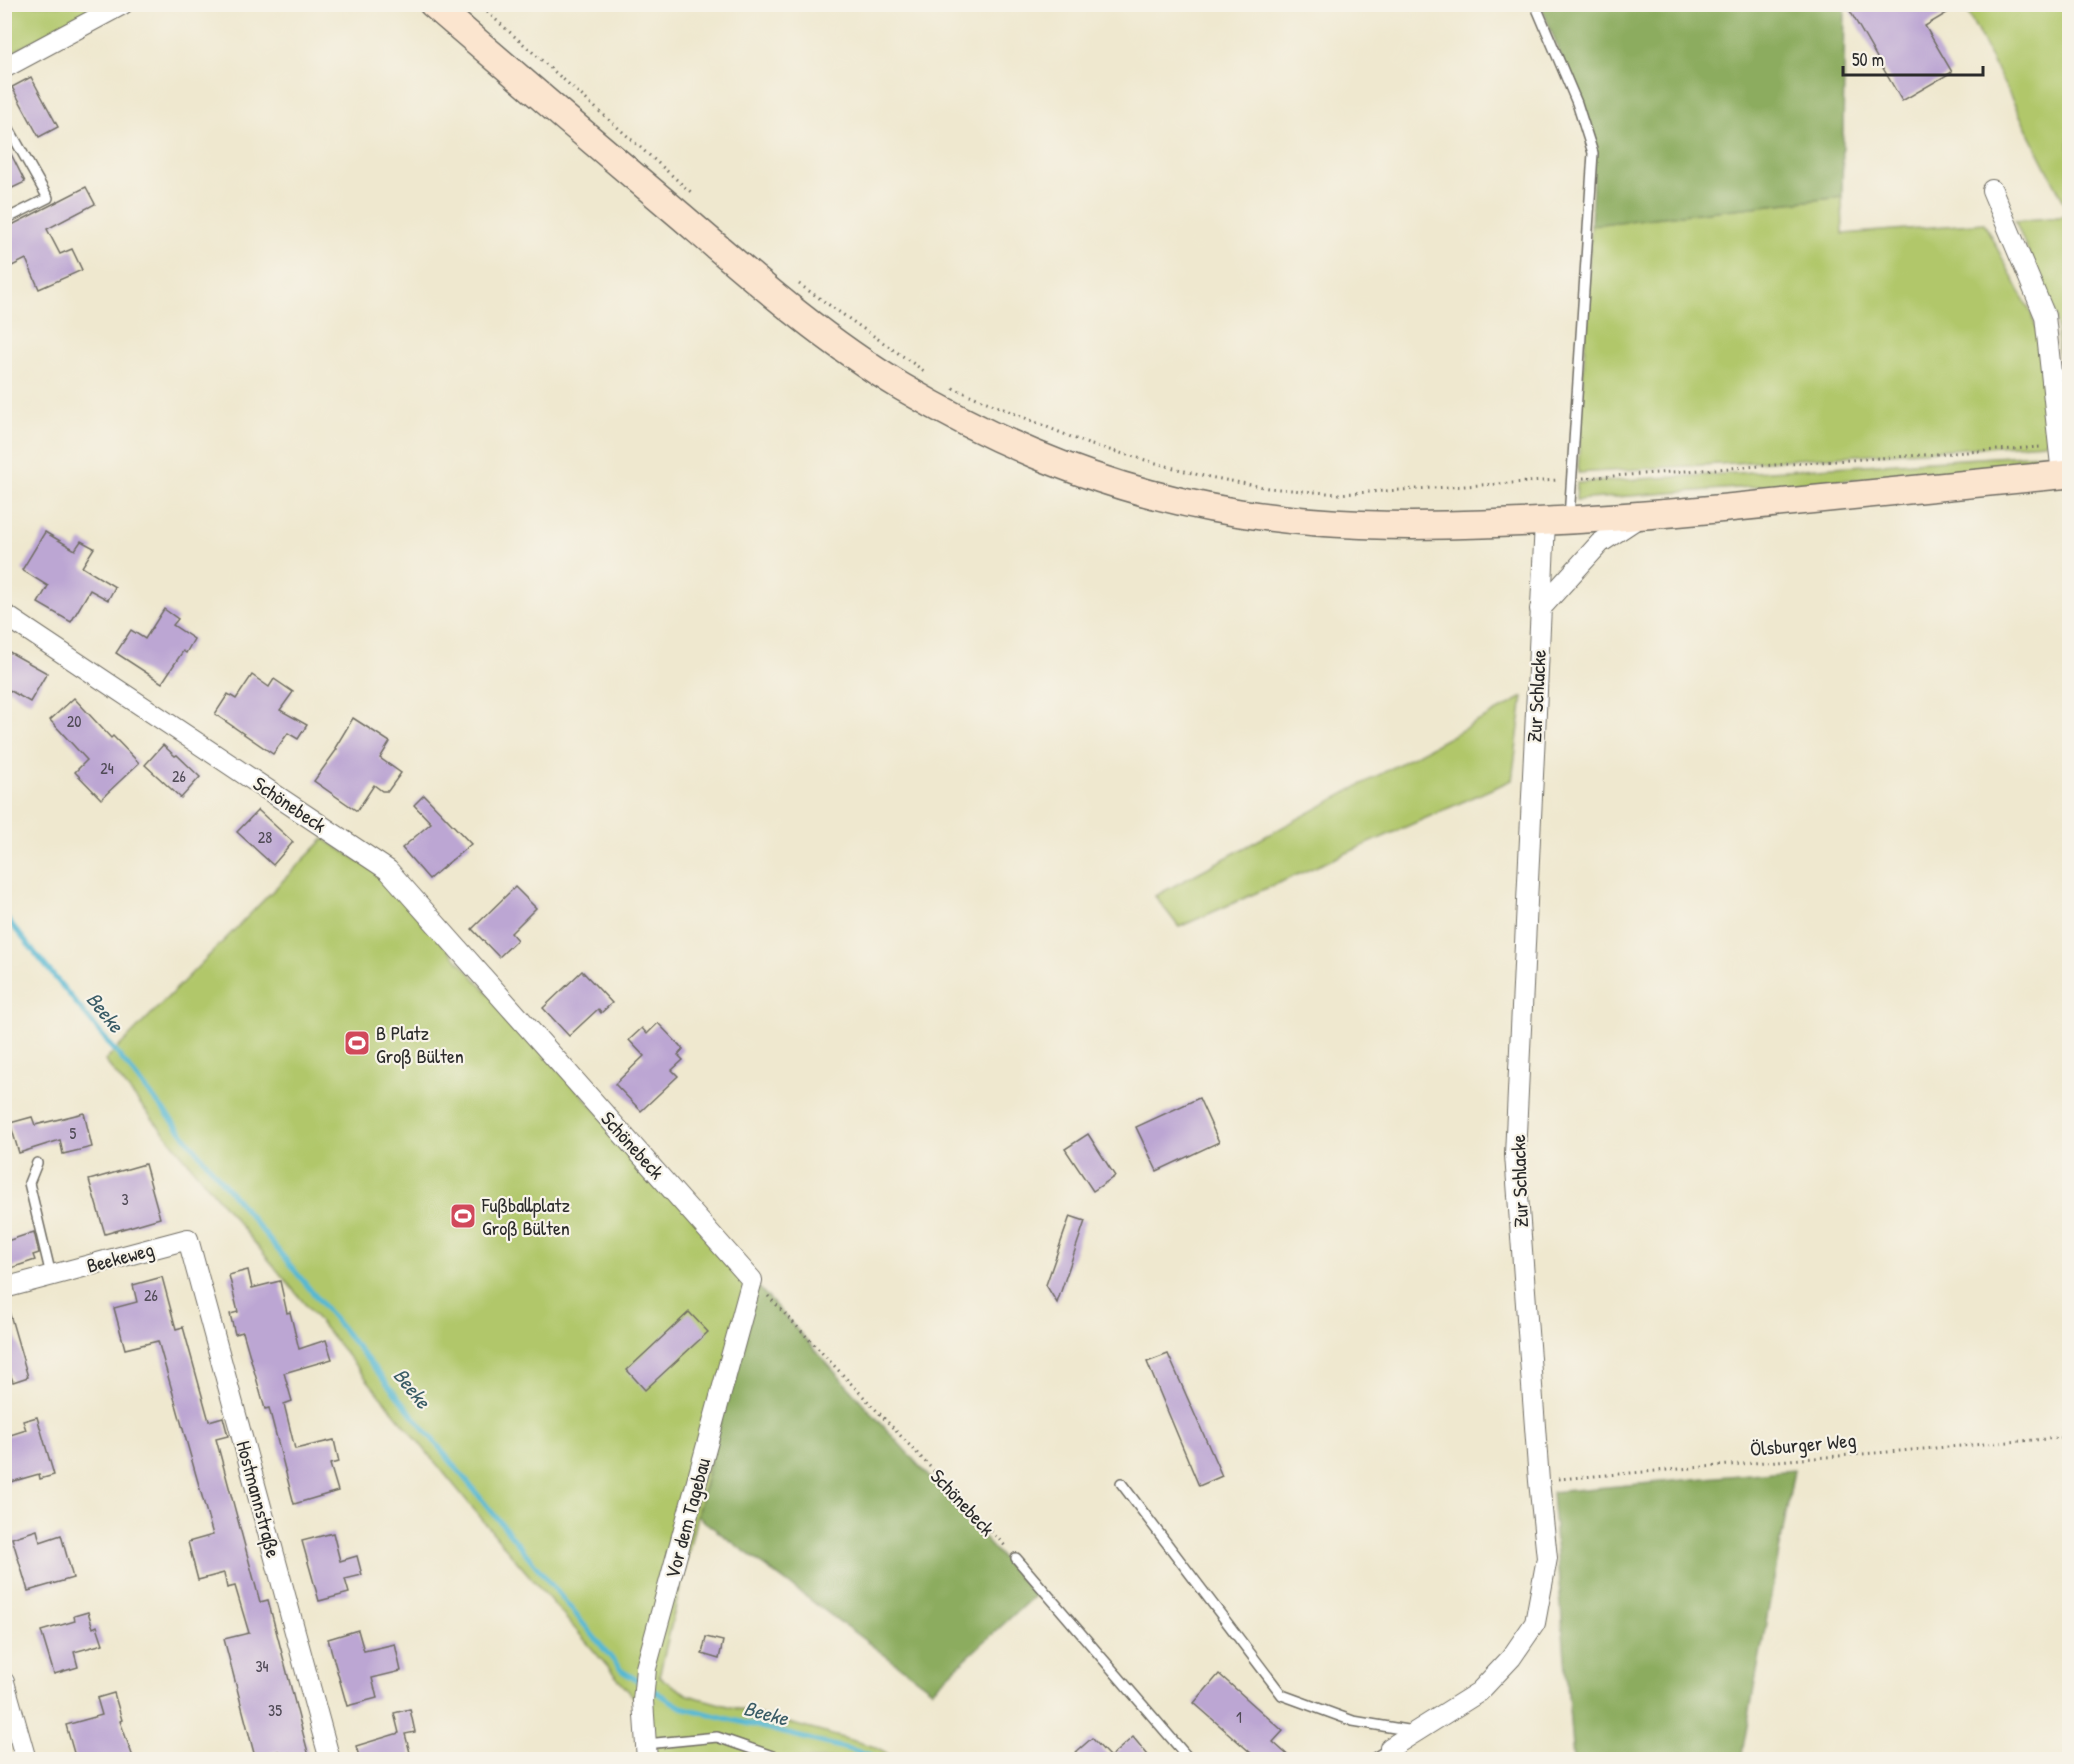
<svg xmlns="http://www.w3.org/2000/svg" width="2074" height="1764" font-family="'Patrick Hand',sans-serif">
<style>
.green{fill:#b1c76b;stroke:#6e794b;stroke-width:1.5}
.forest{fill:#8cac5f;stroke:#5c6c45;stroke-width:1.5}
.lines{fill:none;stroke-linecap:round;stroke-linejoin:round}
.stream{stroke:#55b8d3;stroke-width:5}
.building{fill:#bca6d3}
.lane-casing{stroke:#706d64;stroke-width:12}
.street-casing{stroke:#706d64;stroke-width:22}
.secondary-casing{stroke:#706d64;stroke-width:30}
.path{stroke:#706d64;stroke-width:3;stroke-dasharray:1.5 4.5;stroke-linecap:butt}
.lane{stroke:#fff;stroke-width:9}
.street{stroke:#fff;stroke-width:20}
.secondary{stroke:#fbe5cf;stroke-width:27}
.labels{text-anchor:middle;dominant-baseline:central;stroke-width:4.5;stroke-linejoin:round;paint-order:stroke}
.number-label{font-size:16px;fill:#4f4a55}
.street-label{font-size:20px;fill:#2b2b2b;stroke:#f7f3e8}
.poi-label{font-size:20px;fill:#2b2b2b;stroke:#f7f3e8;text-anchor:start}
.water-label{font-size:21px;font-style:italic;fill:#3a5c66;stroke:#f7f3e8}
</style>
<rect width="100%" height="100%" fill="#f7f3e8"/>
<filter id="ink" filterUnits="userSpaceOnUse"><feTurbulence type="fractalNoise" baseFrequency=".0167" numOctaves="2"/><feDisplacementMap in="SourceGraphic" scale="12" xChannelSelector="R" yChannelSelector="G"/><feConvolveMatrix kernelMatrix="1 2 1 2 8 2 1 2 1" color-interpolation-filters="sRGB"/></filter>
<filter id="wash" filterUnits="userSpaceOnUse"><feTurbulence type="fractalNoise" baseFrequency=".008" numOctaves="4" result="noise"/><feDisplacementMap in="SourceGraphic" scale="24" xChannelSelector="R" yChannelSelector="G"/><feGaussianBlur stdDeviation="1.35" result="paint"/><feColorMatrix in="noise" values="0 0 0 0 0 0 0 0 0 0 0 0 0 0 0 0 0 1.4 0 .05"/><feComposite in="paint" operator="in"/></filter>
<g filter="url(#wash)">
<rect width="100%" height="100%" fill="#efe8cf"/>
<g class="green">
<path d="M5,5h99l-99,51z"/>
<path d="M1964,5h105v207z"/>
<path d="M1842,197l1,37 141,-11 49,94 8,27 8,91 -4,8 -467,30 13,-248z"/>
<path d="M2069,216v244h-3l-10,-143 -41,-96z"/>
<path d="M2044,454l-10,9 -13,4 -445,33 1,-17z"/>
<path d="M1523,697l-11,83 -333,147 -24,-31z"/>
<path d="M324,839l54,34 377,410 -18,64 -78,330 29,18 184,51 24,13h-242l-5,-44 -140,-163 -404,-491z"/>
</g>
<g class="forest">
<path d="M1541,5h304l-3,192 -251,28 4,-82z"/>
<path d="M755,1283l280,312 -103,95 -235,-174z"/>
<path d="M1794,1470l-53,289h-168l-21,-267z"/>
</g>
<g class="lines">
<g class="stream">
<path d="M4,915l618,756 18,11"/>
<path d="M648,1687l33,20 187,47 9,6"/>
</g>
</g>
<g id="blocks">
<g class="building">
<path d="M1846,4h116l-37,22 27,46 -50,29z"/>
<path d="M31,77l27,50 -19,10 -27,-50z"/>
<path d="M4,140l21,42 -21,10z"/>
<path d="M86,187l9,17 -48,25 13,25 12,-5 10,21 -43,19 -13,-30 -22,11v-41z"/>
<path d="M45,532l30,18 6,-9 13,7 -12,19 33,20 -7,13 -18,-10 -19,32 -33,-19 10,-17 -26,-16z"/>
<path d="M164,609l14,10 -5,6 21,14 -8,14 -3,-2 -21,32 -46,-30 15,-23 14,9z"/>
<path d="M4,649l43,24 -17,29 -26,-15z"/>
<path d="M252,675l17,12 5,-8 19,13 -13,18 27,15 -9,14 -10,-6 -15,21 -58,-40 13,-20 8,5z"/>
<path d="M74,698l37,40 2,-2 26,27 -38,36 -26,-27 12,-12 -37,-40z"/>
<path d="M353,718l37,24 -10,16 21,15 -13,18h-6l-8,-6 -17,26 -43,-30 23,-32 -2,-1z"/>
<path d="M163,745l12,11 2,-1 23,22 -19,21 -36,-33z"/>
<path d="M424,795l47,49 -42,35 -27,-31 29,-25 -17,-18z"/>
<path d="M258,810l35,32 -20,23 -36,-33z"/>
<path d="M515,887l21,21 -25,25 6,7 -18,17 -27,-28z"/>
<path d="M582,971l30,32 -11,10 -3,-4 -29,27 -26,-28z"/>
<path d="M658,1023l25,26 -5,6 5,5 -11,10 6,6 -37,35 -26,-27 29,-28 -15,-16 13,-12 5,6z"/>
<path d="M1199,1098l20,44 -62,29 -21,-44z"/>
<path d="M84,1113l8,34 -29,7 -3,-14 -41,13 -9,-30 22,-6 3,8z"/>
<path d="M1088,1134l27,42 -22,15 -28,-42z"/>
<path d="M145,1164l15,54 -55,16 -16,-54z"/>
<path d="M1070,1216l15,5 -28,82 -11,-18z"/>
<path d="M34,1232l5,21 -6,2 2,5 -27,9 -4,-11v-16z"/>
<path d="M248,1270l4,18 28,-7 7,32 3,-1 9,37 27,-9 6,19 -48,14 8,28 -8,3 11,45 39,-9 5,22 -9,2 8,27 -44,13 -25,-96 -4,1 -22,-77 -8,2 -5,-20 8,-2 -9,-37z"/>
<path d="M162,1277l14,52 7,-2 26,94 14,-4 5,19 -12,3 44,163 8,-2 42,160h-29l-2,-9 -24,6 -31,-118 25,-6 -14,-47 -8,2 -3,-15 -26,7 -10,-38 25,-7 -55,-194 -33,8 -11,-41 23,-6 -4,-17z"/>
<path d="M4,1311h5l19,66 -15,5 -5,-15 -4,2z"/>
<path d="M689,1312l19,20 -63,58 -18,-20z"/>
<path d="M1168,1354l54,122 -23,10 -52,-124z"/>
<path d="M37,1417l17,58 -14,4 -1,-5 -35,10v-47l22,-7 -3,-9z"/>
<path d="M37,1530l3,12 21,-7 12,43 -45,13 -16,-53z"/>
<path d="M333,1533l7,28 17,-5 5,19 -17,4 4,14 -30,8 -17,-60z"/>
<path d="M88,1612l5,16 4,-2 6,18 -29,8 4,15 -24,7 -13,-43 34,-10 -1,-5z"/>
<path d="M358,1630l6,21 31,-7 6,27 -29,7 5,20 -30,8 -19,-67z"/>
<path d="M706,1637l17,4 -4,18 -17,-5z"/>
<path d="M1219,1674l64,57 -10,11 20,18h-34l-65,-57z"/>
<path d="M114,1693l8,27 -2,1 14,39h-58l-10,-35 36,-10 -5,-17z"/>
<path d="M410,1709l5,23 -10,2 7,26h-52l-4,-14 43,-13 -5,-20z"/>
<path d="M1133,1737l19,23h-69l-7,-8 16,-14 18,19z"/>
</g>
</g>
</g>
<g filter="url(#ink)">
<use href="#blocks" fill-opacity="0" stroke="#706d64" stroke-width="1.5"/>
<g class="lines">
<g class="lane-casing">
<g id="lane">
<path d="M1535,4l42,99 16,50 -24,365"/>
<path d="M4,120l44,78 -44,22"/>
<path d="M37,1163l-8,20 22,92"/>
<path d="M1121,1483l161,212 71,26 60,10"/>
<path d="M1016,1558l174,202"/>
<path d="M646,1744l71,-7 67,23"/>
<path d="M1371,1760l19,-12 6,12"/>
</g>
</g>
<g class="street-casing">
<g id="street">
<path d="M4,68l119,-64"/>
<path d="M1992,190l53,126 17,159"/>
<path d="M1540,609l60,-66 41,-27"/>
<path d="M4,614l384,256 364,410 -106,388 -3,33 4,59"/>
<path d="M4,1288l184,-49 142,521"/>
<path d="M4,1682l22,78"/>
<path d="M1390,1748l89,-56 32,-34 24,-35 12,-65 -8,-77 -24,-326 30,-633"/>
</g>
</g>
<g class="secondary-casing">
<path id="secondary" d="M433,4c82,71 165,142 248,212 71,61 141,123 221,171 104,62 218,107 338,126 81,13 161,14 243,11 82,-3 163,-8 244,-16 114,-11 228,-22 343,-34"/>
</g>
<g class="path">
<path d="M478,4l215,190"/>
<path d="M799,284l125,87"/>
<path d="M953,388l135,56 111,31 69,13 70,6 221,-14"/>
<path d="M1583,478l458,-31"/>
<path d="M768,1296l239,252"/>
<path d="M1558,1479l512,-42"/>
</g>
<use href="#lane" class="lane"/>
<use href="#street" class="street"/>
<use href="#secondary" class="secondary"/>
</g>
</g>
<defs>
<g id="stadium-square" transform="scale(1.35)"><rect x="-9" y="-9" width="18" height="18" rx="4" fill="#d1495b" stroke="#f7f3e8"/><path d="M0-5a6.5 5 0 1 0 0 10a6.5 5 0 1 0 0-10ZM-3.5-1.8h7v3.6h-7Z" fill="#fff"/></g>
</defs>
<g fill-rule="evenodd">
<use href="#stadium-square" x="357" y="1043"/>
<use href="#stadium-square" x="463" y="1216"/>
</g>
<g class="labels">
<g class="number-label">
<text x="74" y="721">20</text>
<text x="107" y="768">24</text>
<text x="179" y="776">26</text>
<text x="265" y="837">28</text>
<text x="73" y="1133">5</text>
<text x="125" y="1199">3</text>
<text x="151" y="1295">26</text>
<text x="262" y="1666">34</text>
<text x="275" y="1710">35</text>
<text x="1239" y="1717">1</text>
</g>
<g class="street-label">
<text transform="translate(1536 696) rotate(-87)">Zur Schlacke</text>
<text transform="translate(290 804) rotate(34)">Schönebeck</text>
<text transform="translate(633 1145) rotate(48)">Schönebeck</text>
<text transform="translate(1519 1181) rotate(-92)">Zur Schlacke</text>
<text transform="translate(120 1257) rotate(-15)">Beekeweg</text>
<text transform="translate(1803 1444) rotate(-5)">Ölsburger Weg</text>
<text transform="translate(259 1499) rotate(75)">Hostmannstraße</text>
<text transform="translate(963 1502) rotate(47)">Schönebeck</text>
<text transform="translate(687 1518) rotate(-75)">Vor dem Tagebau</text>
</g>
<g class="poi-label">
<text x="376" y="1032">B Platz<tspan x="376" dy="23">Groß Bülten</tspan></text>
<text x="482" y="1204">Fußballplatz<tspan x="482" dy="23">Groß Bülten</tspan></text>
</g>
<g class="water-label">
<text transform="translate(105 1012) rotate(51)">Beeke</text>
<text transform="translate(412 1388) rotate(51)">Beeke</text>
<text transform="translate(766 1713) rotate(15)">Beeke</text>
</g>
</g>
<rect width="2074" height="1764" fill="none" stroke="#f7f3e8" stroke-width="24"/>
<path d="M1843 66v9h140v-9" fill="none" stroke="#2b2b2b" stroke-width="3"/>
<text x="1852" y="66" font-size="18" fill="#2b2b2b" stroke="#f7f3e8" stroke-width="4.5" paint-order="stroke">50 m</text>
</svg>
